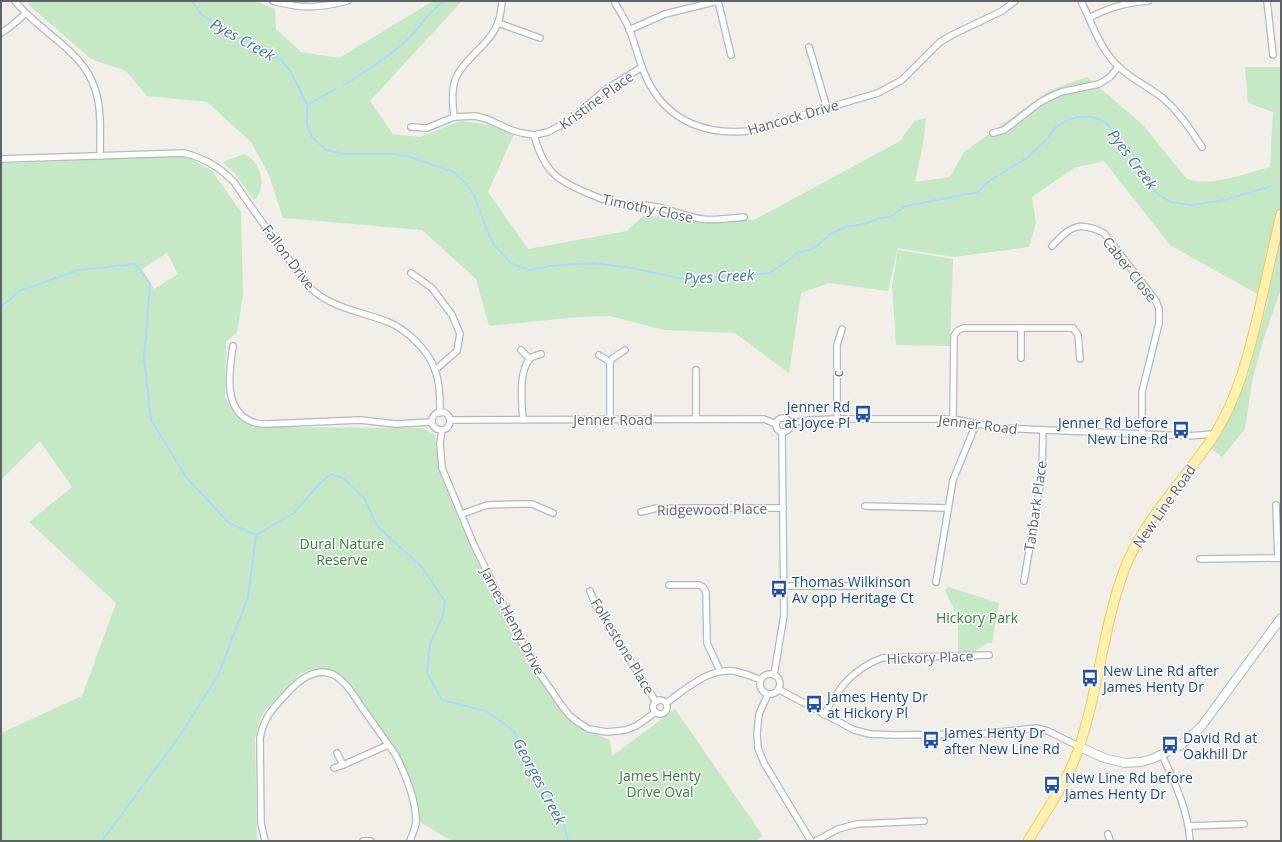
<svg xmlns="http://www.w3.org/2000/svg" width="1282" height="842" font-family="'Open Sans',sans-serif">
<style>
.green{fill:#c5e8c5;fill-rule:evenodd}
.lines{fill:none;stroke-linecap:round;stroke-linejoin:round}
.stream{stroke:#aadaff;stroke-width:2}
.street-casing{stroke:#b5b8bc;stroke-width:8}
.secondary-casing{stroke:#b6babf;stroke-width:10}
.primary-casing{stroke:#f2c960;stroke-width:11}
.street{stroke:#fff;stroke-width:5.5}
.secondary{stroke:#fff;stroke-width:8}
.primary{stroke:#fff2af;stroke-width:9}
.labels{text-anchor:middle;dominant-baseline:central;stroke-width:3;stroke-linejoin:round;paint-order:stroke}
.street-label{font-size:14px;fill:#5f6368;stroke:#fff}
.transit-label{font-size:14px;fill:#164399;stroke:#fff;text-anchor:start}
.park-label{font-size:14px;fill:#348238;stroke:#fff}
.water-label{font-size:15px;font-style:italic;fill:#4174aa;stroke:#fff}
</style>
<rect width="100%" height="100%" fill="#f1efe8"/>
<g class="green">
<path d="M27,1h229l19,8 1,20 25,23 38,6 94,-57h29l-92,100 23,33 27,3 40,-16 29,4 25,9 -26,58 40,57 99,-18 16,-15 111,4 146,-79 14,-20 12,-3 -3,26 -8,38 35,-5 14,-25 86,-62 37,-13 56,48 42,52c18,13 65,-5 85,-10l3,-55 -25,-9 -3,-36h36v222l-17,49 -12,43 -7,48 -23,28 -11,-8 37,-74 20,-75 -98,-55 -66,-84 -30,7 -42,29 4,26 -7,24 -75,10 -56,-9 -10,43 -59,-8 -28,10 -12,80 -54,-40 -71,-3 -54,-14 -31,1 -90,9 -13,-47 -54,-49 -139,-12 -14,-43 -18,-33 -44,-40 -60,-6 -21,-25 -35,-12 -60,-52z"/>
<path d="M244,154c17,7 24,33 10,46l-19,-27 -12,-10 2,-2z"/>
<path d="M186,156l26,15 29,41 2,83 -6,38 -11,8 -1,57 13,19 16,10 169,1 12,7 6,41 19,46 29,66 42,76 29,45 19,19 31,12 2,16 63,-47 88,127 -8,5h-303l-34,-20c0,-53 -42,-99 -71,-140 -15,-14 -29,-16 -47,-7l-36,38 -4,8 -5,19 2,102h-256v-108l81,-37 34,-93 -87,-81 43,-35 -32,-46 -39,39v-318l9,1zM167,253l11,21 -24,15 -12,-20z"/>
<path d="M898,250l55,9 -3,87 -54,-1 -4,-59z"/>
<path d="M948,587l51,16 -7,40h-4l-15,9 -15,1v-35l-13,-28z"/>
</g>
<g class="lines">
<g class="stream">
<path d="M192,1l9,13 17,12 15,10 23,7 26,18 9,11 16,33v20l5,12 14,13 19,4h47l15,2 47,16 12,11 9,14 11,31 8,17 18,19 18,6 19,-4 45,-3 37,5 53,11 10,-2h23l52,-4 20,-13 8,-7 18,-5 14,-13 16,-8 19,-3 16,-6 10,-1 16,-11 72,-14 10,-10 40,-25 18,-17 9,-12 10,-7 12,-4h16l12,5 28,32 18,33 8,8 12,7 21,3 33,-5 46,-14"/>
<path d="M344,85c23,-14 48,-30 67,-49 13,-13 17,-25 34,-35"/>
<path d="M307,105l29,-16"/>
<path d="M1,307l19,-16 58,-21 57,-6 15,19 -6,76 7,61 35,57 43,46 27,12 38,-22 26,-30 11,-9 12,4 21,20 13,28 44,40 24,35 -2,15 -13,28 -3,29 15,27 44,11 27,19 16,26 35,67 4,18"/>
<path d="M102,841l74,-100 42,-65 30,-79 8,-62"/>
</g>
<g class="street-casing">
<g id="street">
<path d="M15,1c23,30 69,50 80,88 7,21 5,45 5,67"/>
<path d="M273,1c28,8 47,7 74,0"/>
<path d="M614,1c5,10 12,19 16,30 7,18 10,37 20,54 21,38 58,50 99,46l129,-38 24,-13 38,-38 12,-7 50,-24 13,-10"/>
<path d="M718,1l13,54"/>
<path d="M1081,1c11,22 19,49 38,66 13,13 31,20 45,32 16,14 26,30 38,48"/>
<path d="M1267,1l6,54"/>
<path d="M1089,18c21,-11 36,-15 59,-17"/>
<path d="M498,23l42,15"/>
<path d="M629,30l36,-16 53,-13"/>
<path d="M1,33l9,-6 16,-14"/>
<path d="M809,47l18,61"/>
<path d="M454,117c-5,-40 2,-44 29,-72 6,-7 13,-14 15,-23 3,-6 3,-14 4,-21"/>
<path d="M411,127l16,1 27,-11 21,-1 12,3 24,11 11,3 12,2 14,-3 21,-11 36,-31 37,-23"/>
<path d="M993,133l11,-3 35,-27 11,-6 11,-5 38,-8 11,-7 8,-10"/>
<path d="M534,135c10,37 23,46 58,60 9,4 19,8 29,9 12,2 25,0 36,3 15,3 29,10 45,12 12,2 29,-1 42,-2"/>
<path d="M1,159l183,-6c22,6 34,13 50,29 16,24 34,48 51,72 9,12 18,28 30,38 21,17 48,20 73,30 18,7 41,29 47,48 5,14 5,29 5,43"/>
<path d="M1052,246c18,-19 26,-26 52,-13l52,68 3,8v14l-17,69v42"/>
<path d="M411,273l21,15 20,27 8,19 -3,17 -22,19"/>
<path d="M1021,328v30"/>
<path d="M233,346c-4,26 -11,68 23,77 4,1 8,1 12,1l92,-4 36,4 36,-2"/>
<path d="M521,350l7,7 1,3"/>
<path d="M599,355l11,7"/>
<path d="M696,370v49"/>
<circle cx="441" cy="421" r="9"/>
<circle cx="783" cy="425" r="7"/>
<path d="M610,419v-57l3,-4 12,-8"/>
<path d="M837,419v-74l5,-16"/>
<path d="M953,419l1,-83 3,-5 6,-3h110l5,7 2,24"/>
<path d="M450,420l314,-1 12,5"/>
<path d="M523,420c-1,-16 -5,-49 7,-61 3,-3 7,-4 11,-5"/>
<path d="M790,423l20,-3 27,-1h116l46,9 188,8 28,-2"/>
<path d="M442,430l-2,13 2,25 32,77 46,94 18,32 24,35 8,10 9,7 10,6 18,3 19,-2 10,-4 20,-14"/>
<path d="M1276,505l2,53"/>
<path d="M865,506l83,2"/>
<path d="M641,512l16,-4h126"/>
<path d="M462,514l25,-9 31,-1h14l21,9"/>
<path d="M1200,559l81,-1"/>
<path d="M1024,581l18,-106 1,-45"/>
<path d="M936,582l17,-102 23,-56"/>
<path d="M669,585h30l4,2 3,5 1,51 13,28"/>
<path d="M784,586h71"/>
<path d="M590,591l6,15 60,96"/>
<circle cx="770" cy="684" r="10"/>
<path d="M774,675l10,-60 -2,-183"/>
<path d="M778,689l76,41 16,4 24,1 87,-1 55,-6 12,3 32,16"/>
<path d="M768,694l-9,20 -2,19 1,15 6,15 47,78"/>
<circle cx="660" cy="707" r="7"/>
<path d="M666,703c20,-14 42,-35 68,-32 9,2 18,5 27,9"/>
<path d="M824,715c14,-27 29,-46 58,-57l107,-3"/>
<path d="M337,753l6,12 45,-20"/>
<path d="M1162,755c13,28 26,55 28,86"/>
<path d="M334,768l9,-3"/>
<path d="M1189,826l55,-2"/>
<path d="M1108,834l2,7"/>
<path d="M265,841l-4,-18 -1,-85c4,-22 15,-32 30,-48 16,-17 37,-27 55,-6 7,7 12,17 18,25 11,15 21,30 32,45 10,19 22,48 21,69 -1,6 -4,12 -6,18"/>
<path d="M363,841h8"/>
<path d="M816,841l22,-12 19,-5 67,-3"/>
</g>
</g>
<g class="secondary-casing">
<path id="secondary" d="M1080,747l24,11 21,5 16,-1 11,-3 29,-14 20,-18 80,-109"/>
</g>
<g class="primary-casing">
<path id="primary" d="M1028,841c18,-30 40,-60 51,-93 20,-59 24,-122 46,-180 20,-51 61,-89 90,-134 23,-37 33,-78 43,-119 8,-34 15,-67 23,-101"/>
</g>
<use href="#street" class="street"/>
<use href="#secondary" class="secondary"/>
<use href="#primary" class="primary"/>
</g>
<defs>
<g id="bus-bare" transform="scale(1.38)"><path d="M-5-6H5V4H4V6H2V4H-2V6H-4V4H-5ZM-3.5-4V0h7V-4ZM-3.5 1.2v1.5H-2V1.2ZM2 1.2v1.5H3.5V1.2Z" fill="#1a4fb4" stroke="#fff" stroke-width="2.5" paint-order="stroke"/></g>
</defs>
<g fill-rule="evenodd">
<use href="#bus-bare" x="863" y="414"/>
<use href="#bus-bare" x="1181" y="430"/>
<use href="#bus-bare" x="779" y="589"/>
<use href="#bus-bare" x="1090" y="678"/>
<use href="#bus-bare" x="814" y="704"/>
<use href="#bus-bare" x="931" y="740"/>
<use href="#bus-bare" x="1170" y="745"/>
<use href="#bus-bare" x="1052" y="785"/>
</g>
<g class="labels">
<g class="street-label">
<text transform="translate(596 100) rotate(-36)">Kristine Place</text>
<text transform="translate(793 117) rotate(-16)">Hancock Drive</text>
<text transform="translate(648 208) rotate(12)">Timothy Close</text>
<text transform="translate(289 257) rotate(53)">Fallon Drive</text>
<text transform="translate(1130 269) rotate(52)">Caber Close</text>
<text transform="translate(837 374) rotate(-90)">c</text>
<text x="613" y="419">Jenner Road</text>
<text transform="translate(978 424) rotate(7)">Jenner Road</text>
<text transform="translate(1035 506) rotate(-82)">Tanbark Place</text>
<text transform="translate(1164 506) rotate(-55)">New Line Road</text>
<text transform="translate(712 509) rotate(-1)">Ridgewood Place</text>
<text transform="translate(513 621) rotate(62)">James Henty Drive</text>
<text transform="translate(623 646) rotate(59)">Folkestone Place</text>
<text transform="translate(930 657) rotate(-2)">Hickory Place</text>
</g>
<g class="transit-label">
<text x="850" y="406" text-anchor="end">Jenner Rd<tspan x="850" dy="16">at Joyce Pl</tspan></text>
<text x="1168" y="422" text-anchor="end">Jenner Rd before<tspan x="1168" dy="16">New Line Rd</tspan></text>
<text x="792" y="581">Thomas Wilkinson<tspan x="792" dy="16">Av opp Heritage Ct</tspan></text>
<text x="1103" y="670">New Line Rd after<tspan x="1103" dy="16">James Henty Dr</tspan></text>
<text x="827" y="696">James Henty Dr<tspan x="827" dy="16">at Hickory Pl</tspan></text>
<text x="944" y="732">James Henty Dr<tspan x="944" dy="16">after New Line Rd</tspan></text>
<text x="1183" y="737">David Rd at<tspan x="1183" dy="16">Oakhill Dr</tspan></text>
<text x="1065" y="777">New Line Rd before<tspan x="1065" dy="16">James Henty Dr</tspan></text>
</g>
<g class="park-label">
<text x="342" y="543">Dural Nature<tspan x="342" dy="16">Reserve</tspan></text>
<text x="977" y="617">Hickory Park</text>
<text x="660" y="775">James Henty<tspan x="660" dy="16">Drive Oval</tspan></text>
</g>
<g class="water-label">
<text transform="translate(243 39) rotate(29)">Pyes Creek</text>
<text transform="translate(1133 159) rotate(53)">Pyes Creek</text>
<text transform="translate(719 276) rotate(-3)">Pyes Creek</text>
<text transform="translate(540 781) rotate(62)">Georges Creek</text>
</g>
</g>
<rect width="1282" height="842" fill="none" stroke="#5f6368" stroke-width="4"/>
</svg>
